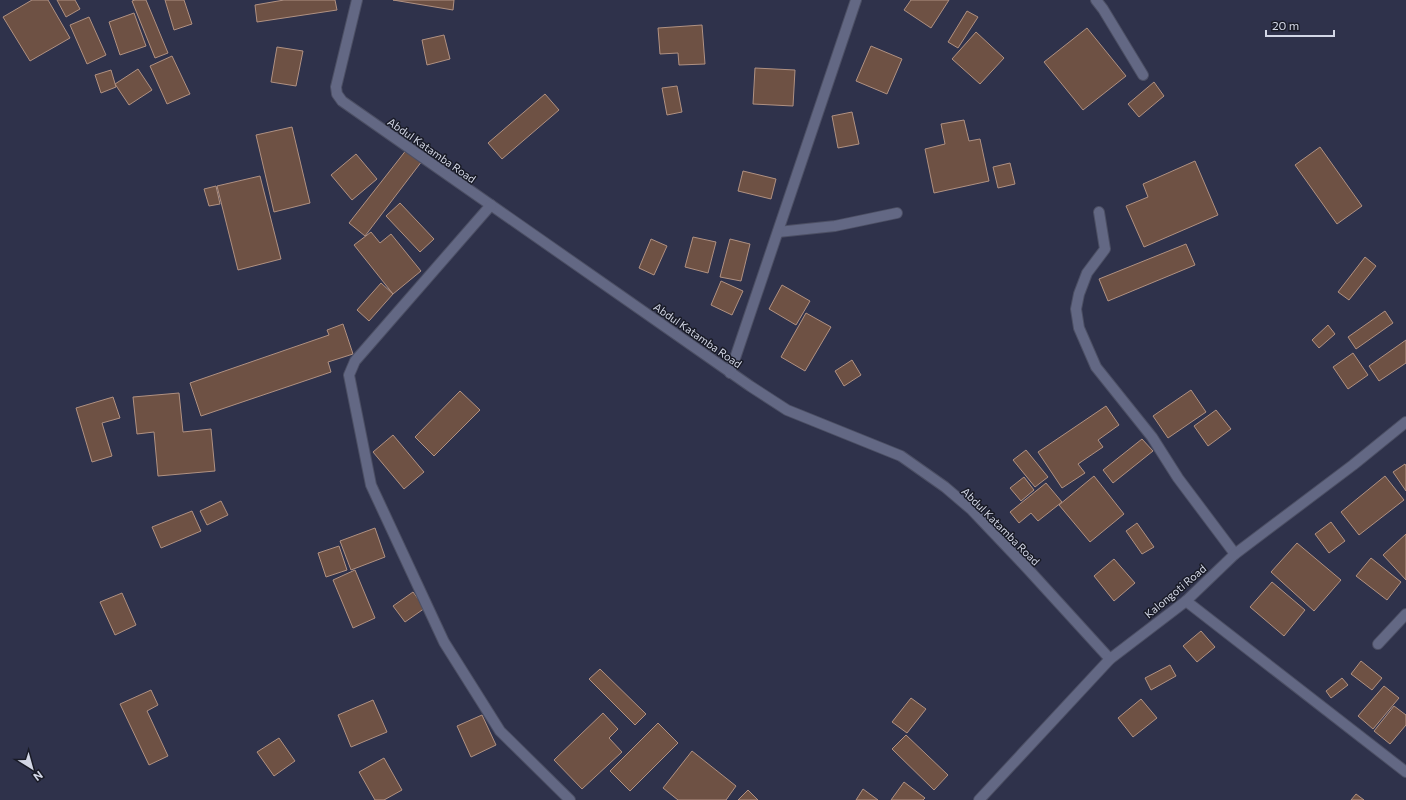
<svg xmlns="http://www.w3.org/2000/svg" width="1406" height="800" font-family="Commissioner,sans-serif">
<style>
.building{fill:#6e5144;stroke:#b09182}
.lines{fill:none;stroke-linecap:round;stroke-linejoin:round}
.minor-casing{stroke:#4c4f64;stroke-width:12}
.minor{stroke:#636884;stroke-width:10}
.labels{text-anchor:middle;dominant-baseline:central;stroke-width:3;stroke-linejoin:round;paint-order:stroke}
.street-label{font-size:11px;fill:#d3d7e6;stroke:#191b27}
</style>
<rect width="100%" height="100%" fill="#2f324b"/>
<g class="building">
<path d="M32,0h16l22,38 -40,23 -27,-44z"/>
<path d="M57,0h18l5,9 -14,8z"/>
<path d="M135,0h11l22,53 -13,5 -23,-57z"/>
<path d="M165,0h19l8,24 -18,6z"/>
<path d="M284,0h51l2,10 -80,12 -2,-17z"/>
<path d="M393,0h61l-1,10z"/>
<path d="M911,0h38l-18,28 -27,-18z"/>
<path d="M967,11l11,6 -20,31 -10,-6z"/>
<path d="M134,13l12,33 -26,9 -11,-33z"/>
<path d="M89,17l17,38 -19,9 -17,-39z"/>
<path d="M702,25l3,39 -26,1 -1,-12 -18,1 -2,-26z"/>
<path d="M1087,28l39,48 -43,34 -39,-48z"/>
<path d="M976,32l28,26 -24,26 -28,-25z"/>
<path d="M444,35l6,24 -23,6 -5,-25z"/>
<path d="M871,46l31,13 -15,35 -31,-13z"/>
<path d="M277,47l26,4 -7,35 -25,-4z"/>
<path d="M172,56l18,38 -23,10 -17,-38z"/>
<path d="M755,68l40,2 -2,36 -40,-2z"/>
<path d="M138,69l14,21 -23,15 -14,-21z"/>
<path d="M111,70l5,17 -15,6 -6,-18z"/>
<path d="M1154,82l10,14 -25,21 -11,-13z"/>
<path d="M677,86l5,26 -15,3 -5,-27z"/>
<path d="M545,94l14,16 -57,49 -14,-16z"/>
<path d="M852,112l7,32 -21,4 -6,-32z"/>
<path d="M964,120l5,21 11,-2 9,42 -55,12 -9,-44 20,-5 -4,-20z"/>
<path d="M292,127l18,76 -36,9 -18,-77z"/>
<path d="M1320,147l42,59 -25,18 -42,-59z"/>
<path d="M407,149l15,12 -57,75 -16,-13z"/>
<path d="M356,154l21,25 -25,21 -21,-25z"/>
<path d="M1195,161l23,54 -74,32 -18,-41 22,-9 -5,-13z"/>
<path d="M1010,163l5,21 -17,4 -5,-21z"/>
<path d="M743,171l33,8 -5,20 -33,-8z"/>
<path d="M260,176l21,83 -43,11 -21,-84z"/>
<path d="M216,186l4,18 -11,2 -5,-17z"/>
<path d="M400,203l34,36 -14,13 -34,-36z"/>
<path d="M371,232l9,11 11,-9 30,37 -28,23 -39,-49z"/>
<path d="M693,237l23,5 -8,31 -23,-6z"/>
<path d="M651,239l16,7 -13,29 -15,-7z"/>
<path d="M730,239l20,5 -9,37 -21,-4z"/>
<path d="M1186,244l9,21 -87,36 -9,-22z"/>
<path d="M1365,257l11,9 -27,34 -11,-8z"/>
<path d="M721,281l22,10 -11,24 -21,-10z"/>
<path d="M381,283l12,11 -24,27 -12,-11z"/>
<path d="M782,285l28,16 -14,24 -27,-16z"/>
<path d="M1385,311l8,12 -37,26 -8,-12z"/>
<path d="M806,313l25,14 -26,44 -24,-14z"/>
<path d="M343,324l10,30 -25,8 3,10 -130,44 -11,-33 139,-48 -2,-5z"/>
<path d="M1328,325l7,9 -16,14 -7,-8z"/>
<path d="M1406,340v23l-27,18 -10,-15z"/>
<path d="M1353,353l15,22 -20,14 -15,-22z"/>
<path d="M852,360l9,15 -17,11 -9,-15z"/>
<path d="M1191,390l15,22 -38,26 -15,-22z"/>
<path d="M460,391l20,19 -46,46 -19,-19z"/>
<path d="M179,393l4,39 28,-3 4,42 -57,5 -4,-44 -17,2 -4,-37z"/>
<path d="M113,397l7,21 -18,5 10,33 -20,6 -16,-54z"/>
<path d="M1106,406l13,19 -21,15 5,7 -25,17 7,9 -23,15 -24,-36z"/>
<path d="M1216,410l15,19 -23,17 -14,-20z"/>
<path d="M393,435l31,37 -20,17 -31,-37z"/>
<path d="M1142,439l11,12 -40,32 -10,-13z"/>
<path d="M1026,450l22,27 -13,10 -22,-27z"/>
<path d="M1405,464l1,2v25l-13,-19z"/>
<path d="M1094,476l30,38 -34,28 -31,-37z"/>
<path d="M1385,476l19,24 -45,35 -18,-23z"/>
<path d="M1024,477l10,13 -13,11 -11,-13z"/>
<path d="M1046,483l16,19 -24,19 -7,-8 -12,10 -9,-11z"/>
<path d="M221,501l7,14 -21,10 -7,-14z"/>
<path d="M192,511l9,20 -40,17 -9,-21z"/>
<path d="M1331,522l14,19 -16,12 -14,-19z"/>
<path d="M1137,523l17,24 -12,7 -16,-23z"/>
<path d="M375,528l10,29 -34,13 -11,-29z"/>
<path d="M1406,534v46l-23,-25z"/>
<path d="M1297,543l44,37 -27,31 -43,-39z"/>
<path d="M339,546l8,24 -21,7 -8,-24z"/>
<path d="M1371,558l30,24 -14,18 -31,-24z"/>
<path d="M1114,559l21,24 -21,18 -20,-25z"/>
<path d="M355,570l20,48 -22,10 -20,-48z"/>
<path d="M1272,582l33,28 -21,26 -34,-29z"/>
<path d="M413,592l12,16 -20,14 -12,-16z"/>
<path d="M122,593l14,32 -21,10 -15,-33z"/>
<path d="M1201,631l14,16 -18,15 -14,-16z"/>
<path d="M1361,661l21,17 -10,12 -21,-16z"/>
<path d="M1170,665l6,11 -25,14 -6,-12z"/>
<path d="M600,669l46,45 -11,11 -46,-46z"/>
<path d="M1342,678l6,7 -17,13 -5,-7z"/>
<path d="M1384,686l15,12 -26,31 -15,-13z"/>
<path d="M151,690l7,15 -11,6 21,45 -19,9 -29,-61z"/>
<path d="M911,698l15,11 -19,24 -15,-11z"/>
<path d="M1141,699l16,19 -24,19 -15,-19z"/>
<path d="M373,700l14,32 -36,15 -13,-32z"/>
<path d="M1394,706l12,9v10l-16,19 -16,-13z"/>
<path d="M603,713l15,16 -9,9 13,14 -40,37 -28,-29z"/>
<path d="M482,715l14,30 -25,12 -14,-31z"/>
<path d="M658,723l20,20 -48,48 -20,-20z"/>
<path d="M906,735l42,40 -14,15 -42,-41z"/>
<path d="M279,738l16,23 -21,15 -17,-24z"/>
<path d="M692,751l44,35 -10,14h-48l-15,-12z"/>
<path d="M384,758l18,32 -18,10h-9l-16,-28z"/>
<path d="M904,782l21,16 -2,2h-32z"/>
<path d="M863,789l15,11h-22z"/>
<path d="M748,790l10,10h-20z"/>
<path d="M1356,794l8,6h-13z"/>
</g>
<g class="lines">
<g class="minor-casing">
<g id="minor">
<path d="M357,0l-21,87 1,7 5,7 408,285 37,24 114,46 44,31 27,23 55,58 83,91"/>
<path d="M1096,0l7,9 40,66"/>
<path d="M491,205l-136,156 -6,14 22,110 73,157 56,89 70,69"/>
<path d="M1099,212l6,37 -18,24 -8,21 -3,15 3,19 17,39 56,70 26,41 57,76"/>
<path d="M778,232l57,-6 62,-13"/>
<path d="M730,373l126,-373"/>
<path d="M1186,601l220,171"/>
<path d="M1378,644l28,-30"/>
<path d="M979,800l131,-141 76,-58 49,-47 118,-89 53,-43"/>
</g>
</g>
<use href="#minor" class="minor"/>
</g>
<g class="labels">
<g class="street-label">
<text transform="translate(432 150) rotate(35)">Abdul Katamba Road</text>
<text transform="translate(698 335) rotate(35)">Abdul Katamba Road</text>
<text transform="translate(1001 526) rotate(45)">Abdul Katamba Road</text>
<text transform="translate(1175 591) rotate(-40)">Kalongoti Road</text>
</g>
</g>
<g transform="translate(32 768) rotate(143)" stroke="#191b27" stroke-width="3" paint-order="stroke">
<path d="M0-3L7 15L0 10L-7 15Z" fill="#d3d7e6"/>
<text y="-6" font-size="11" font-weight="bold" text-anchor="middle" fill="#d3d7e6">N</text>
</g>
<path d="M1266 30v6h68v-6" fill="none" stroke="#d3d7e6" stroke-width="2"/>
<text x="1272" y="30" font-size="12" fill="#d3d7e6" stroke="#191b27" stroke-width="3" paint-order="stroke">20 m</text>
</svg>
